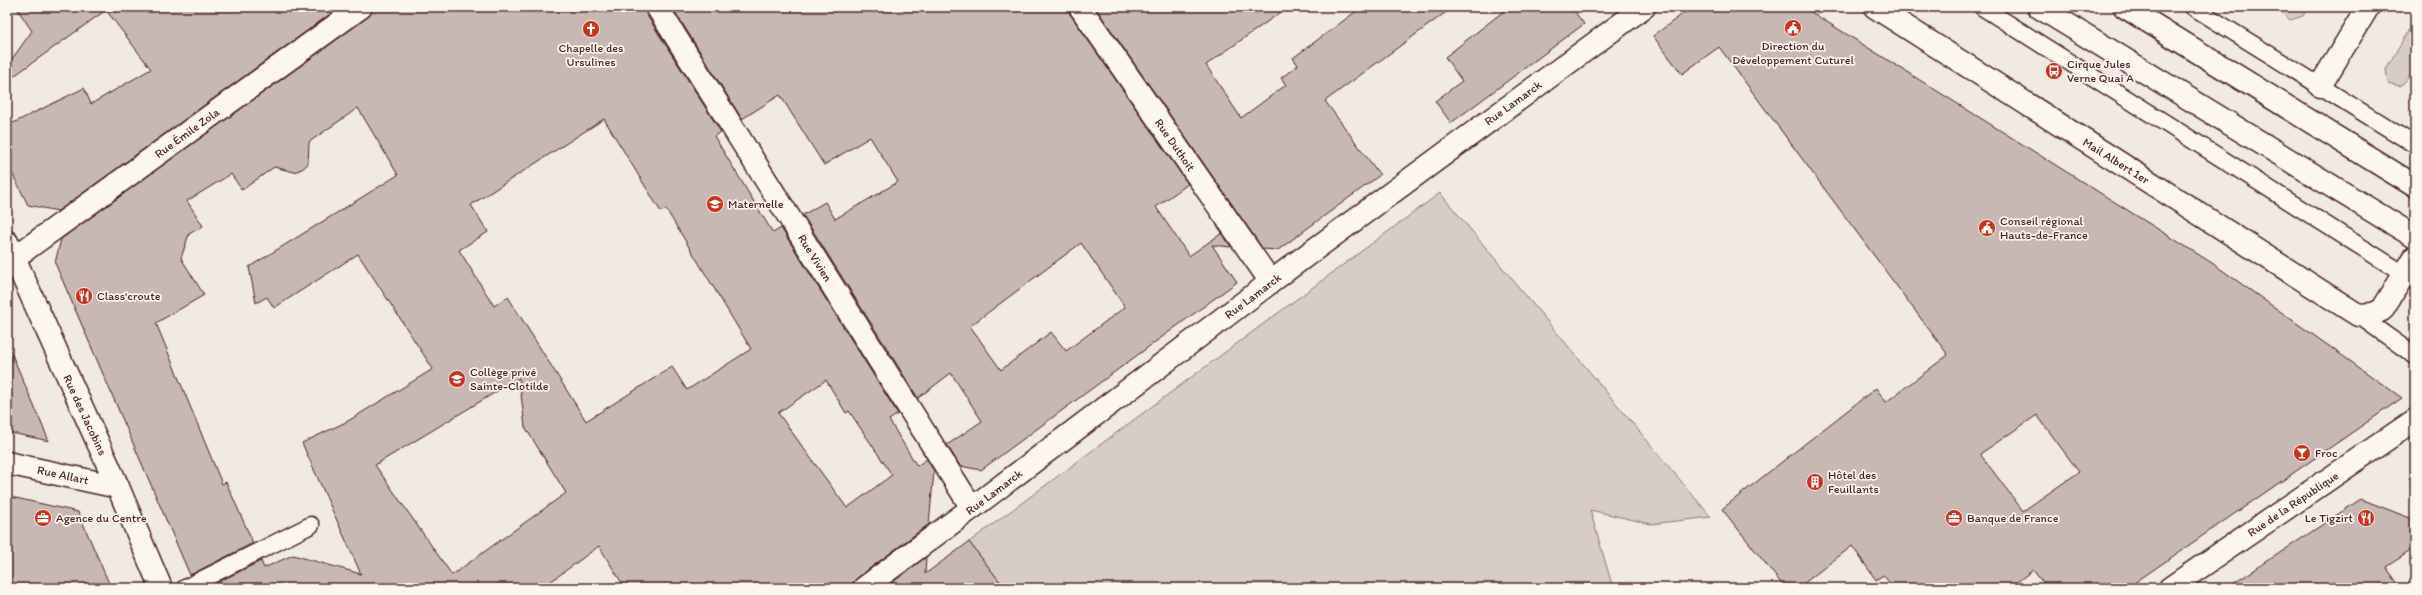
<svg xmlns="http://www.w3.org/2000/svg" width="2422" height="595" font-family="Itim,sans-serif">
<style>
.green{fill:#d8ccc6;stroke:#917678}
.building{fill:#c8b8b3;stroke:#4a1f2b;fill-rule:evenodd}
.lines{fill:none;stroke-linecap:round;stroke-linejoin:round}
.service-casing{stroke:#4a1f2b;stroke-width:19}
.pedestrian-casing{stroke:#4a1f2b;stroke-width:25}
.minor-casing{stroke:#4a1f2b;stroke-width:25}
.secondary-casing{stroke:#4a1f2b;stroke-width:25}
.service{stroke:#fbf7ec;stroke-width:16}
.pedestrian{stroke:#fbf7ec;stroke-width:22}
.minor{stroke:#fbf7ec;stroke-width:22}
.secondary{stroke:#fbf7ec;stroke-width:22}
.labels{text-anchor:middle;dominant-baseline:central;stroke-width:3.5;stroke-linejoin:round;paint-order:stroke}
.poi-label{font-size:12px;fill:#4a1f2b;stroke:#fbf7ec;text-anchor:start}
.street-label{font-size:12px;fill:#4a1f2b;stroke:#fbf7ec}
</style>
<rect width="100%" height="100%" fill="#f0eae0"/>
<filter id="ink" filterUnits="userSpaceOnUse"><feTurbulence type="fractalNoise" baseFrequency=".025" numOctaves="2"/><feDisplacementMap in="SourceGraphic" scale="8" xChannelSelector="R" yChannelSelector="G"/><feConvolveMatrix kernelMatrix="1 2 1 2 8 2 1 2 1" color-interpolation-filters="sRGB"/></filter>
<g filter="url(#ink)">
<g class="green">
<path d="M2282,7h26l-5,9 -13,4 -9,-8z"/>
<path d="M2415,19c0,24 7,54 -16,67l-11,-3 -2,-14z"/>
<path d="M1440,193l271,324 -60,7 -61,-14 23,78h-608l-36,-46z"/>
</g>
<g class="building">
<path d="M16,7h324l-282,204 -30,-6 -21,-42v-37l77,-38 7,16 60,-35 -45,-59 -99,71v-15l25,-35z"/>
<path d="M373,7h272l1,7 75,118 -7,4 59,97 8,-5 117,186 -9,6 28,46 10,-7 7,12 -5,53 -72,54 -5,10h-227l-26,-42 -57,42h-336l55,-27 3,7 29,-13 68,19 -59,-131 46,-22 85,-52 -75,-115 -84,54 -7,-11 -11,6 -7,-36 149,-92 -40,-67 -49,34 -1,22 -6,5 -8,3 -20,-5 -32,23 -11,-16 -44,27 16,25 -14,8 -8,24 23,37 -48,28 66,161 4,-2 27,61 -63,32 -135,-312 6,-24 307,-222zM604,119l57,93 5,-3 85,140 -64,41 -15,-23 -86,54 -78,-124 -14,9 -35,-56 29,-18 -17,-27zM519,378l6,49 41,66 -114,82 -77,-110zM826,380l20,33 3,-2 43,64 -45,33 -69,-95z"/>
<path d="M672,7h396l2,7 118,170 -32,23 33,49 33,-23 9,14 -19,-2 25,37 -256,188 -21,-4 -13,-21 35,-24 -31,-48 -33,25 -115,-183 22,-13 10,17 63,-37 -28,-45 -46,28 -44,-70 -38,24zM1081,243l44,64 -59,44 -15,-19 -50,38 -31,-44z"/>
<path d="M1095,7h193l-82,58 35,53 45,-33 -5,-7 17,-13 -5,-7 69,-51h91l-128,94 55,74 -102,75 -15,-1z"/>
<path d="M1509,7h62l13,17 -133,99 -16,-22 27,-20 -17,-24z"/>
<path d="M1692,7h111l409,256 190,135 -275,190h-80l-14,-18 -24,18h-115l-11,-13 -7,5 -24,-34 -54,42h-13l-63,-79 154,-121 10,14 62,-47 -229,-308 -37,27 -29,-38zM2037,415l42,57 -56,39 -43,-57z"/>
<path d="M7,343l42,98 -42,-9z"/>
<path d="M7,496l71,16 33,76h-104z"/>
<path d="M2361,499l54,21v28l-29,19 15,21h-174z"/>
<path d="M969,542l36,46h-120l41,-31 -1,17z"/>
</g>
<g class="lines">
<g class="service-casing">
<g id="service">
<path d="M1982,7l433,274"/>
<path d="M2193,7l222,138"/>
<path d="M2358,315l57,41"/>
<path d="M185,588l126,-63"/>
</g>
</g>
<g class="pedestrian-casing">
<path id="pedestrian" d="M2320,86l48,-79"/>
</g>
<g class="minor-casing">
<g id="minor">
<path d="M657,7l315,501"/>
<path d="M1080,7l191,275"/>
<path d="M1875,7l483,308 15,-1 9,-4 33,-53"/>
<path d="M7,242l111,245 43,101"/>
<path d="M14,258l347,-251"/>
<path d="M7,463l111,24"/>
<path d="M864,588l108,-80 320,-242 352,-259"/>
<path d="M2170,588l245,-168"/>
</g>
</g>
<g class="secondary-casing">
<g id="secondary">
<path d="M2039,7l376,230"/>
<path d="M2125,7l290,179"/>
</g>
</g>
<use href="#service" class="service"/>
<use href="#pedestrian" class="pedestrian"/>
<use href="#minor" class="minor"/>
<use href="#secondary" class="secondary"/>
</g>
</g>
<defs>
<g id="civic-disc" transform="scale(0.9)"><circle r="9.5" fill="#c8321e" stroke="#fbf7ec"/><path d="M-.6-6.5H3V-4.5H.6V-3L4-1V1h2V6H-6V1h2V-1L-.6-3ZM-1.2 2.5V6h2.4V2.5Z" fill="#fff"/></g>
<g id="church-disc" transform="scale(0.9)"><circle r="9.5" fill="#c8321e" stroke="#fbf7ec"/><path d="M-1.2-6h2.4v3.5h3.3v2.4h-3.3V6h-2.4V-.1h-3.3v-2.4h3.3Z" fill="#fff"/></g>
<g id="bus-disc" transform="scale(0.9)"><circle r="9.5" fill="#c8321e" stroke="#fbf7ec"/><path d="M-5-6H5V4H4V6H2V4H-2V6H-4V4H-5ZM-3.5-4V0h7V-4ZM-3.5 1.2v1.5H-2V1.2ZM2 1.2v1.5H3.5V1.2Z" fill="#fff"/></g>
<g id="school-disc" transform="scale(0.9)"><circle r="9.5" fill="#c8321e" stroke="#fbf7ec"/><path d="M0-5L7-2L0 1L-7-2ZM-4 1L0 2.5L4 1V4Q0 6-4 4Z" fill="#fff"/></g>
<g id="restaurant-disc" transform="scale(0.9)"><circle r="9.5" fill="#c8321e" stroke="#fbf7ec"/><path d="M-5-6h1v4h1v-4h1v4h1v-4h1v5L-1.5 .5V6h-2V.5L-5-1ZM5-6V6H3V1.5H1.5Q1.5-4 5-6Z" fill="#fff"/></g>
<g id="bar-disc" transform="scale(0.9)"><circle r="9.5" fill="#c8321e" stroke="#fbf7ec"/><path d="M-6-5H6L.8 .8V4.5H3.5V6h-7V4.5H-.8V.8Z" fill="#fff"/></g>
<g id="building-disc" transform="scale(0.9)"><circle r="9.5" fill="#c8321e" stroke="#fbf7ec"/><path d="M-4-6H4V6H1V3H-1V6H-4ZM-2.5-4.3h1.7v1.8h-1.7ZM.8-4.3h1.7v1.8H.8ZM-2.5-1h1.7V.8h-1.7ZM.8-1h1.7V.8H.8Z" fill="#fff"/></g>
<g id="office-disc" transform="scale(0.9)"><circle r="9.5" fill="#c8321e" stroke="#fbf7ec"/><path d="M-6-3h4V-5.5h4V-3h4V5H-6ZM-1-4.5V-3h2v-1.5ZM-6 0V1H6V0Z" fill="#fff"/></g>
</defs>
<g fill-rule="evenodd">
<use href="#civic-disc" x="1793" y="28"/>
<use href="#church-disc" x="591" y="29"/>
<use href="#bus-disc" x="2054" y="71"/>
<use href="#school-disc" x="715" y="204"/>
<use href="#civic-disc" x="1987" y="228"/>
<use href="#restaurant-disc" x="84" y="296"/>
<use href="#school-disc" x="457" y="379"/>
<use href="#bar-disc" x="2302" y="453"/>
<use href="#building-disc" x="1815" y="482"/>
<use href="#office-disc" x="43" y="518"/>
<use href="#office-disc" x="1954" y="518"/>
<use href="#restaurant-disc" x="2366" y="518"/>
</g>
<g class="labels">
<g class="poi-label">
<text x="1793" y="46" text-anchor="middle">Direction du<tspan x="1793" dy="14">Développement Cuturel</tspan></text>
<text x="591" y="48" text-anchor="middle">Chapelle des<tspan x="591" dy="14">Ursulines</tspan></text>
<text x="2067" y="64">Cirque Jules<tspan x="2067" dy="14">Verne Quai A</tspan></text>
<text x="728" y="204">Maternelle</text>
<text x="2000" y="221">Conseil régional<tspan x="2000" dy="14">Hauts-de-France</tspan></text>
<text x="97" y="296">Class'croute</text>
<text x="470" y="372">Collège privé<tspan x="470" dy="14">Sainte-Clotilde</tspan></text>
<text x="2315" y="453">Froc</text>
<text x="1828" y="475">Hôtel des<tspan x="1828" dy="14">Feuillants</tspan></text>
<text x="56" y="518">Agence du Centre</text>
<text x="1967" y="518">Banque de France</text>
<text x="2353" y="518" text-anchor="end">Le Tigzirt</text>
</g>
<g class="street-label">
<text transform="translate(1513 103) rotate(-36)">Rue Lamarck</text>
<text transform="translate(187 133) rotate(-36)">Rue Émile Zola</text>
<text transform="translate(1175 145) rotate(55)">Rue Duthoit</text>
<text transform="translate(2116 161) rotate(32)">Mail Albert 1er</text>
<text transform="translate(815 258) rotate(58)">Rue Vivien</text>
<text transform="translate(1253 296) rotate(-37)">Rue Lamarck</text>
<text transform="translate(85 415) rotate(65)">Rue des Jacobins</text>
<text transform="translate(63 475) rotate(12)">Rue Allart</text>
<text transform="translate(994 492) rotate(-37)">Rue Lamarck</text>
<text transform="translate(2293 504) rotate(-34)">Rue de la République</text>
</g>
</g>
<rect width="2422" height="595" fill="none" stroke="#fbf7ec" stroke-width="24"/>
<rect x="12" y="12" width="2398" height="571" fill="none" stroke="#4a1f2b" stroke-width="1.5" filter="url(#ink)"/>
</svg>
